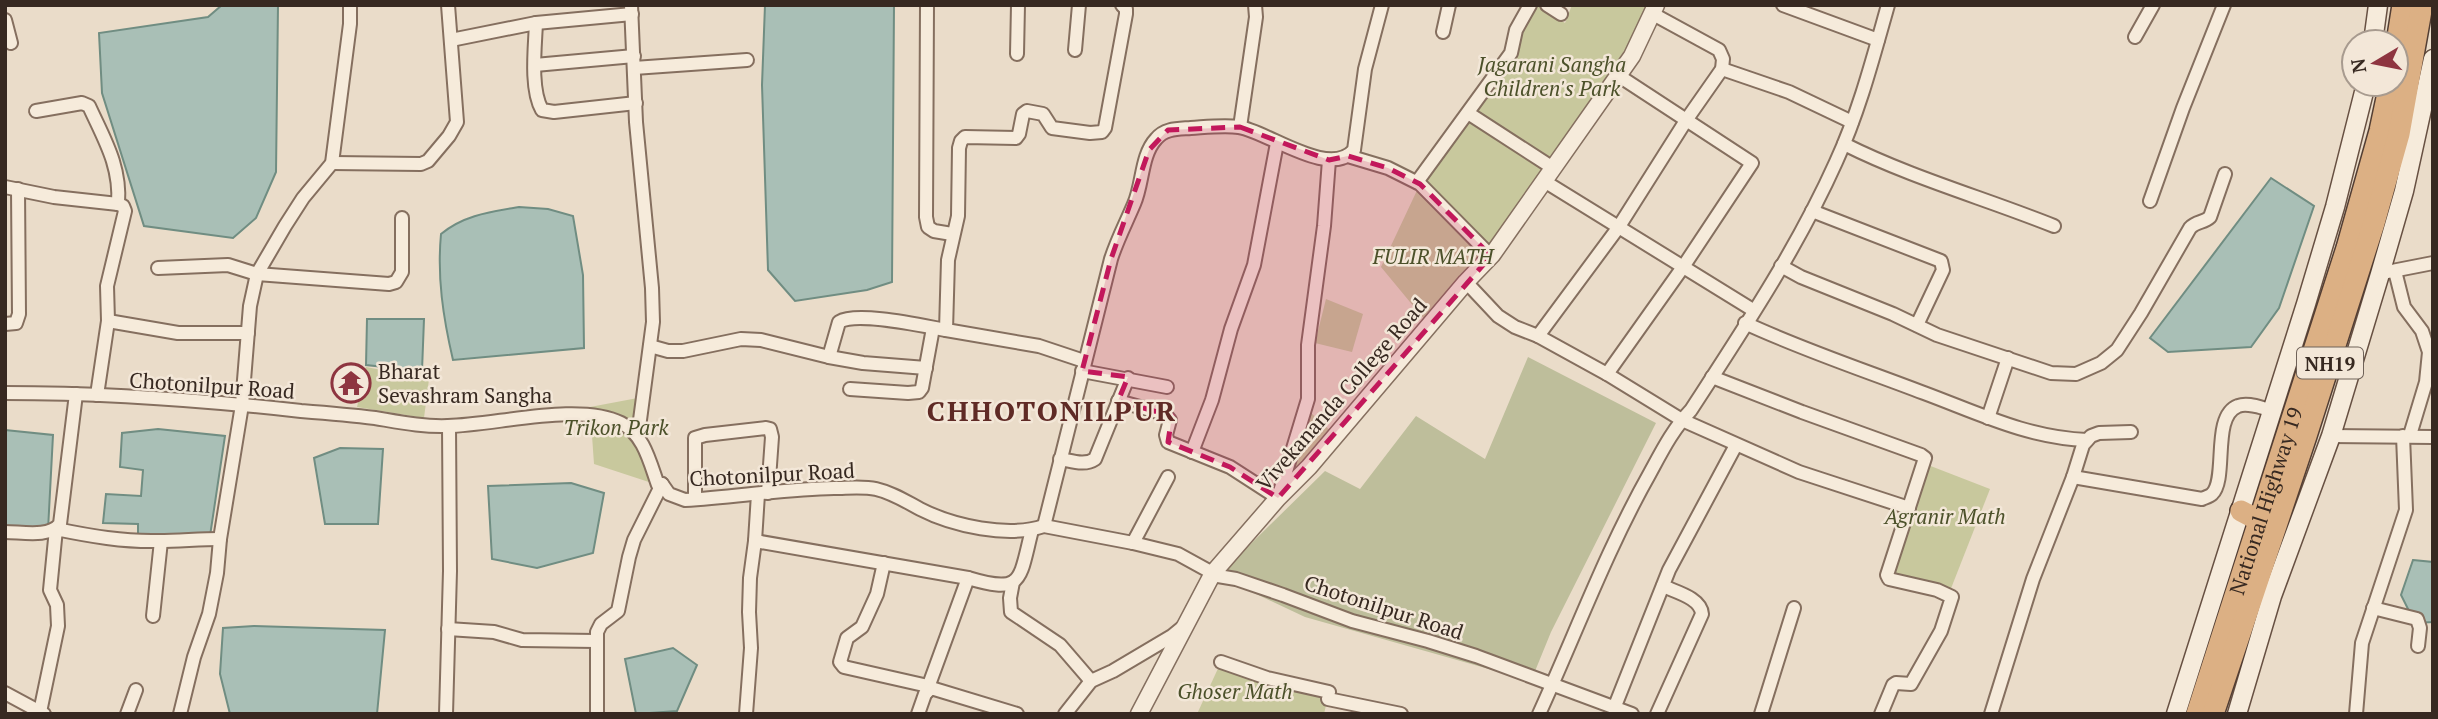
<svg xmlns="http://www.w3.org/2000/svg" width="2438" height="719" font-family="'PT Serif',serif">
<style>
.green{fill:#c8c89d}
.cemetery{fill:#bebe9b}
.water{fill:#a9bfb6;stroke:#708d82;stroke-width:2}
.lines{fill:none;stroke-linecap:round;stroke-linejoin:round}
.minor-casing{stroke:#856f5f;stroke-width:16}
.tertiary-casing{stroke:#856f5f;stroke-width:19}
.secondary-casing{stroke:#675042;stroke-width:21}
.trunk-casing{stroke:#533e33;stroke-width:24}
.minor{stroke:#f6ebdb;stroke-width:12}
.tertiary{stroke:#f6ebdb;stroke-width:16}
.secondary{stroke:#f6ebdb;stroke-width:18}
.trunk{stroke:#dcb084;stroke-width:21}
.marked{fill:#c2185b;fill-opacity:0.2;stroke:#c2185b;stroke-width:5;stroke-dasharray:14 9;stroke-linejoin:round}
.labels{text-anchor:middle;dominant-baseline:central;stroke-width:5;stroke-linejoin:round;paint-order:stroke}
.shield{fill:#f3e7d8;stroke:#6f6258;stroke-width:2}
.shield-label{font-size:19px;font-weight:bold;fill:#372921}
.park-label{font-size:21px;font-style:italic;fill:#4c512a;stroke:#f3e7d8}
.poi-label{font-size:21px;fill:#372921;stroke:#f3e7d8;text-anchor:start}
.street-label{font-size:21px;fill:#372921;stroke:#f3e7d8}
.district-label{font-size:28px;font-weight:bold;letter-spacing:2px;fill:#5f2a25;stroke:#f3e7d8}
</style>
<rect width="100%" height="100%" fill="#eadcc9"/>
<g class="green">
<path d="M1535,5h4l26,18 7,-18h82l-163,251 -62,69 -48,-58 39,-83h3l48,-63z"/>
<path d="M1326,299l37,15 -11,38 -37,-9z"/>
<path d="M366,367l63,12 -5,39 -67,-11z"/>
<path d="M643,397l-2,44 17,44 -64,-21 -4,-57z"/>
<path d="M1310,412l24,22 -48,51z"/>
<path d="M1928,465l62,24 -40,102 -58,-18z"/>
<path d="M1221,662l108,30 -5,22h-127z"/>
</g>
<path class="cemetery" d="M1528,357l128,66 -105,209 -20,49 -226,-64 -87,-41 107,-105 35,18 56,-73 69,43z"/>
<g class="water">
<path d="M222,5h56l-2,167 -20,46 -23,20 -89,-12 -42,-133 -3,-60 109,-16z"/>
<path d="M765,5h129l-2,277 -25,8 -72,11 -27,-31 -6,-185z"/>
<path d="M2271,178l43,28 -35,102 -28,39 -83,5 -18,-14z"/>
<path d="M519,207l29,2 25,7 10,59 1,73 -131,12c-10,-43 -16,-83 -12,-126 23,-19 49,-22 78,-27z"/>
<path d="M367,319h57l-2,52 -56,-6z"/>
<path d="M158,429l67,7 -15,100 -72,-1v-11l-35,-1 3,-29 35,2 2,-26 -23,-3 2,-34z"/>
<path d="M5,430l48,5 -5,95 -43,-3z"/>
<path d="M340,448l43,1 -5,75h-53l-11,-66z"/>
<path d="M571,483l33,10 -11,60 -56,15 -45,-9 -4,-73z"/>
<path d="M2413,560l20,2v60l-18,1 -14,-28z"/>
<path d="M254,626l131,4 -8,84h-147l-10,-40 3,-46z"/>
<path d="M673,648l24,17 -20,46 -41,3 -11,-55z"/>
</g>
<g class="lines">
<g class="minor-casing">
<g id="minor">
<path d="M631,5l5,117 16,166 1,34 -15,113"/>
<path d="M927,5l-1,212 2,10 6,4 18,3"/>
<path d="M1547,5l14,9"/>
<path d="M1783,5l95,35"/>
<path d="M5,20l6,23"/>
<path d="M536,23c-1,24 -6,66 6,87l12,2 82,-9"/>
<path d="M1443,32l6,-27"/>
<path d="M2135,37l18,-32"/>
<path d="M451,40l85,-17 96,-9"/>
<path d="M1075,50l4,-45"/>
<path d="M1017,54l1,-49"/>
<path d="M535,65l99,-9"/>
<path d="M634,68l113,-8"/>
<path d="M1722,69l67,23 63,30"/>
<path d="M36,111l46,-8 7,3c15,33 32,60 29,98"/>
<path d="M1468,113l85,55"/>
<path d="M1240,127l16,-110 -1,-12"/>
<path d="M1844,144c68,34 140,54 210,82"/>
<path d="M1348,156l40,12 32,16 71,72"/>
<path d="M332,163l89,1 7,-3 21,-25 8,-14 -9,-117"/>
<path d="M1544,181l209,129"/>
<path d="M1417,182l94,-129 5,-23 14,-25"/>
<path d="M5,187l49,10 64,7 5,2 2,5 -18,75 1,35 -11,74"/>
<path d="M2150,201l33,-93 41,-103"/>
<path d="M1812,211l129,50 2,9 -26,55"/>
<path d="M1781,266l20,11 92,37 44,21 114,38 25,1 25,-11 16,-13 24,-37 49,-85c6,-7 14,-5 20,-11l15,-43"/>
<path d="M158,268l70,-3 29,9 132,10 7,-2 6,-10v-54"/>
<path d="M2395,271l9,36 18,24 7,21 -3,30 -16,53"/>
<path d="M2387,272l46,-9"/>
<path d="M1466,282l32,34 17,11 23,9 69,38 75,46 117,52 110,36"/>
<path d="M108,321l70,12h70"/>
<path d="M1745,323c58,27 119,47 179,70 54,20 104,45 163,47"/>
<path d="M5,324l11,-1 3,-9 -1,-125"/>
<path d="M1538,336l80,-108 69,-109 35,-50 1,-10 -4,-9 -66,-36"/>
<path d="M650,346l18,5h15l58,-12 20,1 68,17 34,6 63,5"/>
<path d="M829,357l10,-35c18,-11 84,4 107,8"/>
<path d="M1084,361l-45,-15 -93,-16 2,-70 10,-44 1,-68 2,-7 4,-4 51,1 3,-4 4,-20 4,-3 16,3 9,14 38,5 12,-1 3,-4 21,-114v-5l-4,-4"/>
<path d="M1082,371l85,16"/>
<path d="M1607,374l76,-107 69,-104 -133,-87"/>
<path d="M1712,377l90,35 119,43 4,3 -38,117 2,4 48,11 15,7 -11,34 -30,53 -15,-1 -3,2 -12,29"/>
<path d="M850,389l58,4 11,-1 3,-4 11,-60"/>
<path d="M5,393c99,0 198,7 296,18 25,2 49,4 74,7 24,4 48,9 73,8 48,-1 131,-24 173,-3 23,11 29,40 37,62l4,-1 7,10 16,6c50,-3 99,-11 149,-12 13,0 29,-2 42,1 17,4 29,12 44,20 33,17 88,29 124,17l89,17 45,11 40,22 18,3 47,16 69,26 76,20 48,15 156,58"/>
<path d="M1118,401l47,13 5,6 -4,15 2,7 62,25 48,31 30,-99v-54l16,-119 5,-66"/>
<path d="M1988,418l20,-60"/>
<path d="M2331,436l102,1"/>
<path d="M1192,452l20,-52 19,-71 23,-64 23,-122"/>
<path d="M1060,459c12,2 25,7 35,0l33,-81"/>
<path d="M2073,477l129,22c2,-1 8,-3 10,-5 16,-15 -1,-78 26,-88 10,-4 23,2 33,4"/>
<path d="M695,499v-61l10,-3 61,-7 4,1 2,8 -4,56"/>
<path d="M1044,526l67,-267c6,-19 15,-36 23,-55 9,-20 7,-49 22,-65 9,-11 22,-10 35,-11 16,-1 33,-3 48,-1 30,5 90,52 115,23l11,-81 17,-64"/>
<path d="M5,532c17,0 44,6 55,-8l16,-130"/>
<path d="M755,541l213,37c56,17 51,2 64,-48"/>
<path d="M1133,543l35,-66"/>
<path d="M884,563l-7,31 -15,33 -15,11 -7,24 4,5 84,19"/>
<path d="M1013,582l-3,16 1,14 49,33 31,36"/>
<path d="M2373,608l44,11 3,9 -2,18"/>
<path d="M153,616l8,-75"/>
<path d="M448,629l46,3 28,8 74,1"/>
<path d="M1221,662l46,16 62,14"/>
<path d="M5,693l39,21"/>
<path d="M926,693l42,-115"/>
<path d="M1328,699l73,15"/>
<path d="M1615,706l54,-136 67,-125"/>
<path d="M40,712l18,-86 -1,-21 -7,-15 6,-61c34,7 68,13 103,12 20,0 40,-2 61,-2"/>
<path d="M127,714l9,-24"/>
<path d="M180,714l14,-57 15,-43 8,-41 3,-34 22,-134 8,-99 7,-32 28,-48 18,-28 29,-35 18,-139v-19"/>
<path d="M446,714l4,-143 -1,-145"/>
<path d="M597,714v-82l4,-8 17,-13 11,-54 5,-17 28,-56"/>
<path d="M746,714l5,-66 -2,-36 1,-34 5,-37 3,-47"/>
<path d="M918,714l7,-20 6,-6 86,26"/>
<path d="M1065,714l26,-33 22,-10 59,-35 11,-9"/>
<path d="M1539,714c37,-81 67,-163 111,-241 12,-22 23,-44 41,-63 52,-80 106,-161 145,-248 23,-50 37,-104 52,-157"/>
<path d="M1657,714l45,-100c-1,-16 -26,-22 -39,-28"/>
<path d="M1761,714l33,-106"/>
<path d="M1991,714l42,-135 40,-102 10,-32 8,-9 8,-3 32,-1"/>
<path d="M2356,714l6,-71 44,-133 -3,-74"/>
</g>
</g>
<g class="tertiary-casing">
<path id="tertiary" d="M1139,714l74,-141 65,-75 31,-31 157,-185 26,-27 140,-199 24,-51"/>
</g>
<g class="secondary-casing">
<g id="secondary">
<path d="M2373,42l5,-37"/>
<path d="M2176,714l130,-410 29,-97 31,-123"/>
<path d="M2237,714l35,-118 59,-160 49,-162 24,-83 29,-132"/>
</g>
</g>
<g class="trunk-casing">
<g id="trunk">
<path d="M2396,49l7,-44"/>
<path d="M2241,511l19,10"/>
<path id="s1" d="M2197,714l150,-466 33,-117 10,-47"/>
<path d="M2213,714l93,-278 68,-213 25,-89 23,-129"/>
</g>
</g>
<use href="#minor" class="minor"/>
<use href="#tertiary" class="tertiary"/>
<use href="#secondary" class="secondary"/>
<use href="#trunk" class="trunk"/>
</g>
<path class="marked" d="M1240,127l89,33 19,-4 40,12 32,16 71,72 -213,242 -48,-31 -62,-25 4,-26 -54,-15 10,-24 -46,-6 29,-112 38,-109 19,-20z"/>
<defs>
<g id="temple-ring" transform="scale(2.0125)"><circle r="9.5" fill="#f3e7d8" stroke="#8e3540" stroke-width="1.5"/><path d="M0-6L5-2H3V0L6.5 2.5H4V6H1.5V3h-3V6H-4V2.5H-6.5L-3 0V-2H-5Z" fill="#8e3540"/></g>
</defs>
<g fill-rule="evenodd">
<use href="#temple-ring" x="351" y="383"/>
</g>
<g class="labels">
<rect class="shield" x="2297" y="347.5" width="66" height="31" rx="5"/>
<g class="shield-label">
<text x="2330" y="363">NH19</text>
</g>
<g class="park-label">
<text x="1552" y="64">Jagarani Sangha<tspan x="1552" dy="24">Children's Park</tspan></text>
<text x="1433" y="256">FULIR MATH</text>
<text x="616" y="427">Trikon Park</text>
<text x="1945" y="516">Agranir Math</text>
<text x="1235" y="691">Ghoser Math</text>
</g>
<g class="poi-label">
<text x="378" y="371">Bharat<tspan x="378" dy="24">Sevashram Sangha</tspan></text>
</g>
<g class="street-label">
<text transform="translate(212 385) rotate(4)">Chotonilpur Road</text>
<text transform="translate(1341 394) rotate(-49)">Vivekananda College Road</text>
<text transform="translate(772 474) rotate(-3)">Chotonilpur Road</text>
<text stroke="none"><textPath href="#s1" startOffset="224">National Highway 19</textPath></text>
<text transform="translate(1384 607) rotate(18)">Chotonilpur Road</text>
</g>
<g class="district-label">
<text x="1052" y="410">CHHOTONILPUR</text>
</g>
</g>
<rect width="2438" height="719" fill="none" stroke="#372921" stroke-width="14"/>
<g transform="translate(2375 63) rotate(260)"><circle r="33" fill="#f3e7d8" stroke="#a89b8f" stroke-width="2"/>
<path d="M0-5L12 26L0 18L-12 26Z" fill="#8e3540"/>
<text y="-10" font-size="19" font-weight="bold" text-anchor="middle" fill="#372921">N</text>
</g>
</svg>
